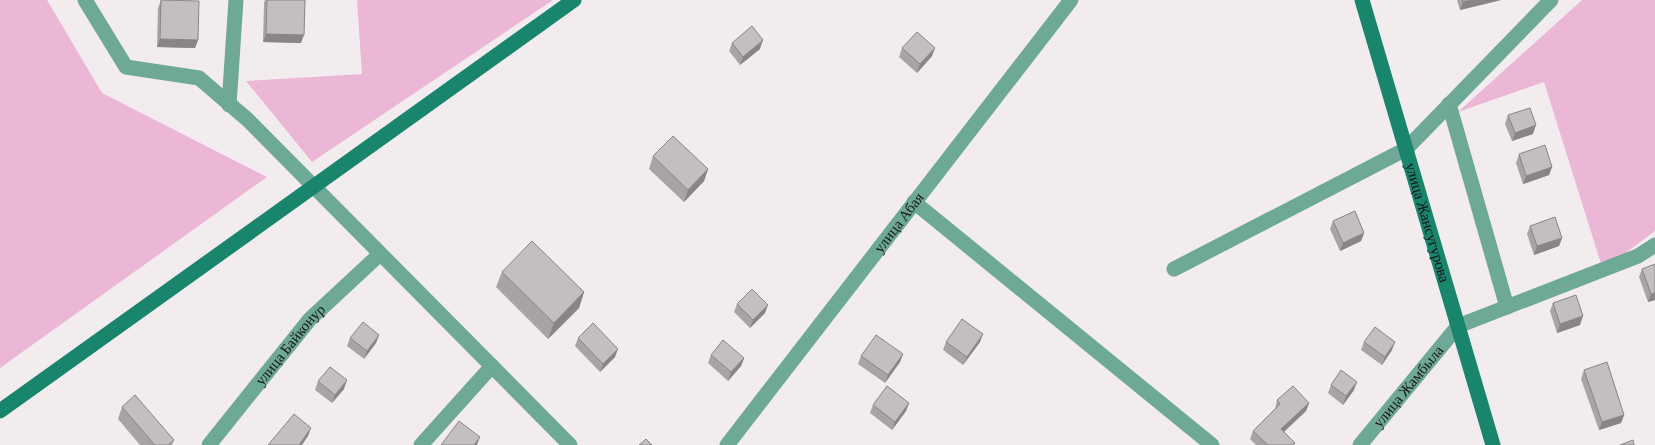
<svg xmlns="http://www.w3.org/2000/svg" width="1655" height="445" font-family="'Crimson Pro',serif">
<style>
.green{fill:#ecb6d7}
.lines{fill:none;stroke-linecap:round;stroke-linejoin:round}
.street{stroke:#6ea896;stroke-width:15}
.secondary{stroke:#18856c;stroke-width:15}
.wall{fill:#a8a3a6}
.shaded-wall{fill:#888587}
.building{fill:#c3bec1;stroke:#888587}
.labels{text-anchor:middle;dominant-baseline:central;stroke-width:4.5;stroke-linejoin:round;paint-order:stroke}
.street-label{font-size:15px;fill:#181617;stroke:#f2ecef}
</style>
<rect width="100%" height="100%" fill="#f2ecef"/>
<g class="green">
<path d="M0,0h47l55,93 165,84 -267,191z"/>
<path d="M357,0h196l-241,162 -66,-81 116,-7z"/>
<path d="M1582,0h73v231l-52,39 -59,-188 -86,30z"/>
</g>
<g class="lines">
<g class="street">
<path d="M85,0l41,67 73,11 49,42 322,325"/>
<path d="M1449,104l58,203"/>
<path d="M229,105l7,-105"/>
<path d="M914,202l298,243"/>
<path d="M1174,269l232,-120 145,-149"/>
<path id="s1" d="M209,445l101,-126 70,-65"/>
<path d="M421,445l71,-79"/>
<path id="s2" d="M727,445l344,-445"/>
<path id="s3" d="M1360,445l98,-119 180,-70 17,-11"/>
</g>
<g class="secondary">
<path id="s4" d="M1362,0l131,445"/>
<path d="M0,411l574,-411"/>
</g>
</g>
<g class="wall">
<path d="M161,0l37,40 -3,8 -38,-1 1,-39z"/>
<path d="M265,0h40l-4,43 -38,-1 1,-39z"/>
<path d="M1457,0h44l-41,10z"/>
<path d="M732,43l28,6 -20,16 -11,-14z"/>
<path d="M902,48l30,8 -15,17 -18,-16z"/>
<path d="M1508,115l25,19 -21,7 -7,-17z"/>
<path d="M1519,154l33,13 -3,8 -26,9 -7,-21z"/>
<path d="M653,156l55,13 -4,12 -20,21 -35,-33z"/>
<path d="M1333,221l31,12 -3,8 -21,10 -10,-22z"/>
<path d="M1530,226l32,12 -3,8 -25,9 -7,-21z"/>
<path d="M1642,269l13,31 -7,2 -9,-25z"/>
<path d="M502,272l82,20 -5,16 -31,31 -52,-52z"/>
<path d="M1553,303l27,22 -23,8 -7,-22z"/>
<path d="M737,304l28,9 -15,15 -16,-16z"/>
<path d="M379,335l-3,8 -12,16 -17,-13 3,-8z"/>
<path d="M578,338l37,19 -15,15 -25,-26z"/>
<path d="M946,342h34l-17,23 -20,-15z"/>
<path d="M1364,342l28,8 -10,15 -21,-15z"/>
<path d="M903,354l-3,8 -15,21 -27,-19 3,-8z"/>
<path d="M711,355l33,3 -3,8 -13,15 -20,-18z"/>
<path d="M1584,370l40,45 -3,8 -22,7 -18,-51z"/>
<path d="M318,381l26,8 -12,14 -17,-13z"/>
<path d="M1331,385l23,5 -11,15 -15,-12z"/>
<path d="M1277,400l32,3 -3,8 -22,21 11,11 -1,2h-38l-6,-6 3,-8 22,-22z"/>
<path d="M909,403l-3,8 -14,19 -22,-17 3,-8z"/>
<path d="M122,407l52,33 -2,5h-32l-22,-26z"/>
</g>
<g class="shaded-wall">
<path d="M1472,0h29l-41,10 3,-8z"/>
<path d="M266,34l38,1 -3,8 -38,-1z"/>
<path d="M160,39l38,1 -3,8 -38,-1z"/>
<path d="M763,40l-3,9 -20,16 3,-8z"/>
<path d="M935,48l-3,8 -15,17 3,-9z"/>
<path d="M1536,125l-3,9 -21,7 3,-8z"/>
<path d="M1552,167l-3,8 -26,9 3,-8z"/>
<path d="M708,169l-4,12 -20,21 4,-12z"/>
<path d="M1364,233l-3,8 -21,10 3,-8z"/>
<path d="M1562,238l-3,8 -25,9 3,-9z"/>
<path d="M584,292l-5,16 -31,31 6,-16z"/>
<path d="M1655,293v7l-7,2 3,-8z"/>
<path d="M768,305l-3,8 -15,15 3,-8z"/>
<path d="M1583,316l-3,9 -23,8 3,-9z"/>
<path d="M983,334l-3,8 -17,23 4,-8z"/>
<path d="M379,335l-3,8 -12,16 3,-8z"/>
<path d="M1395,342l-3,8 -10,15 3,-8z"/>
<path d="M618,349l-3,8 -15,15 3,-8z"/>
<path d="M903,354l-3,8 -15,21 3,-8z"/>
<path d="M744,358l-3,8 -13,15 3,-9z"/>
<path d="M347,380l-3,9 -12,14 3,-8z"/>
<path d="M1357,382l-3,8 -11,15 3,-9z"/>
<path d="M909,403l-3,8 -14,19 3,-8z"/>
<path d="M1309,403l-3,8 -28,26 3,-8z"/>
<path d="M1624,415l-3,8 -22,7 3,-8z"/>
<path d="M311,428l-3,8 -6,9h-3z"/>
<path d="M480,437l-3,8h-3z"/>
</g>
<g class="building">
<path d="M161,0l38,1 -1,39 -38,-1z"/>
<path d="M267,0h38l-1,35 -38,-1z"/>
<path d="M1462,0h10l-9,2z"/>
<path d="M752,26l11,14 -20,17 -11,-14z"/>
<path d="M917,32l18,16 -15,16 -18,-16z"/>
<path d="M1530,108l6,17 -21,8 -7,-18z"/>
<path d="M673,136l35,33 -20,21 -35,-34z"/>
<path d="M1545,145l7,22 -26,9 -7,-22z"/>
<path d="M1355,211l9,22 -21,10 -10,-22z"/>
<path d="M1555,217l7,21 -25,8 -7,-20z"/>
<path d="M532,241l52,51 -30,31 -52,-51z"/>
<path d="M1655,264v29l-4,1 -9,-25z"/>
<path d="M752,289l16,16 -15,15 -16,-16z"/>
<path d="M1576,295l7,21 -23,8 -7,-21z"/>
<path d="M962,319l21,15 -16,23 -21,-15z"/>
<path d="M363,322l16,13 -12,16 -17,-13z"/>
<path d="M593,323l25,26 -15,15 -25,-26z"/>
<path d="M1375,327l20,15 -10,15 -21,-15z"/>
<path d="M876,335l27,19 -15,21 -27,-19z"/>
<path d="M723,340l21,18 -13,14 -20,-17z"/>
<path d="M1607,362l17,53 -22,7 -18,-52z"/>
<path d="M330,367l17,13 -12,15 -17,-14z"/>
<path d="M1341,370l16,12 -11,14 -15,-11z"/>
<path d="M887,386l22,17 -14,19 -22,-17z"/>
<path d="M1293,386l16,17 -28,26 14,14 -3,2h-24l-15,-14 27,-27 -3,-4z"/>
<path d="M135,395l39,45 -6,5h-13l-33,-38z"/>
<path d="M294,414l17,14 -12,17h-31z"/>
<path d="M459,421l21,16 -6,8h-33z"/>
<path d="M646,439l6,6h-13z"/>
<path d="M1633,440l1,5h-14z"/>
</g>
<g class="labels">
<g class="street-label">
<text stroke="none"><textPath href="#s2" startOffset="281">улица Абая</textPath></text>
<text stroke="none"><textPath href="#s4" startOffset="232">улица Жансугурова</textPath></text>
<text stroke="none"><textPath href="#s1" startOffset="129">улица Байконур</textPath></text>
<text stroke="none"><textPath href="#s3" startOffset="76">улица Жамбыла</textPath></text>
</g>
</g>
</svg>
